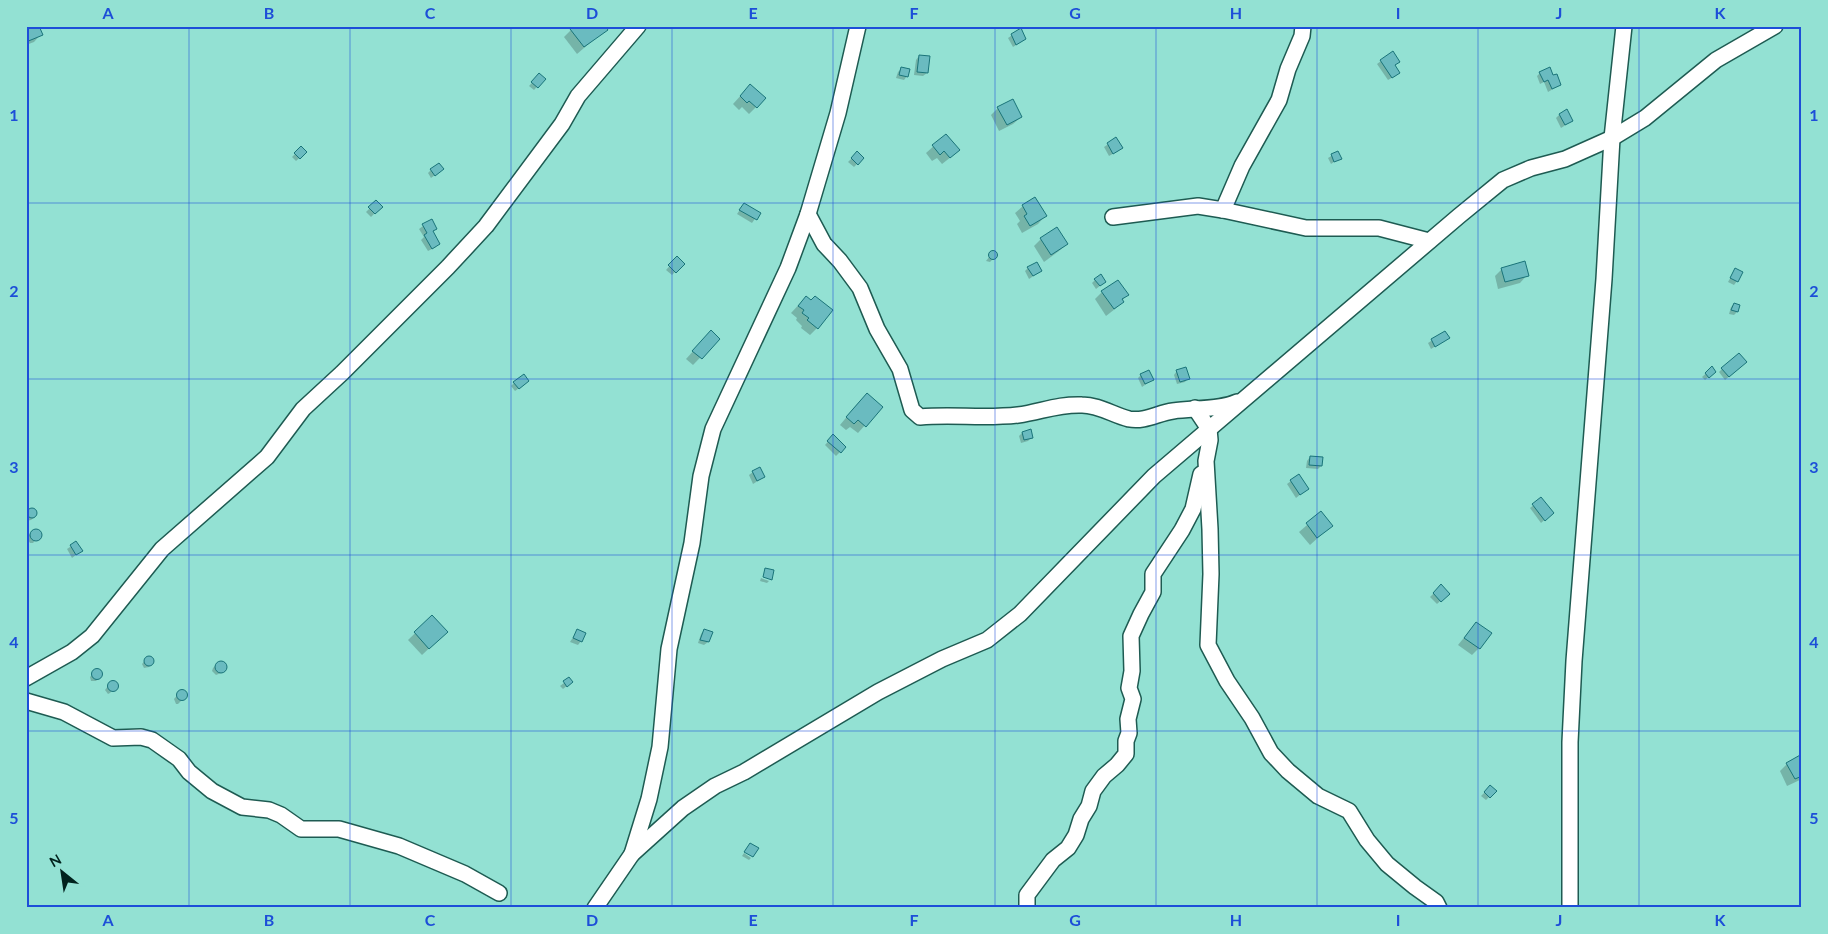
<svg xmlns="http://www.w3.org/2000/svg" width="1828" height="934" font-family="Lato,sans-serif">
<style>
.shadow{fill:#0003}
.building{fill:#6abbc0;stroke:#1a7479}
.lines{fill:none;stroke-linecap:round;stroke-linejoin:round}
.minor-casing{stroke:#1e5b52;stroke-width:18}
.minor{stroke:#fff;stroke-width:15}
.grid{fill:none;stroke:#1d4ed8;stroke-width:1;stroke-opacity:0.55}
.neatline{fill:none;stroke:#1d4ed8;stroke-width:2}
.grid-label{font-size:16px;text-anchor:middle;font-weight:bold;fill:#1d4ed8}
</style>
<rect width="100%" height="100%" fill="#93e1d3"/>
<g class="shadow">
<path d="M26,26l15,8 -7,8 -8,3z"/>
<path d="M606,29l-29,25 -13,-17 7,-7z"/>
<path d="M1020,30l5,9 -12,8 -5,-9z"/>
<path d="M919,56l8,17 -4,3 -9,-1 2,-15z"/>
<path d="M1381,61l18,1 -5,4 1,10 -7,4 -11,-16z"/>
<path d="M901,69l6,7 -3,4 -8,-2 2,-6z"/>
<path d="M1540,73l13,4 7,8 -12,7 -4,-10 -4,2 -3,-8z"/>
<path d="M539,75l5,4 -10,11 -5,-4z"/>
<path d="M743,93l13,14 -7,7 -7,-7 -3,3 -6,-6z"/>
<path d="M998,108l23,9 -8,7 -14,7 -8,-16z"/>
<path d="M1559,115l13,6 -11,7 -5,-10z"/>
<path d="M946,135l5,22 -9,7 -5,-6 -5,3 -6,-8z"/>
<path d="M1116,139l2,12 -9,5 -5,-9z"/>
<path d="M301,148l5,4 -10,9 -4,-4z"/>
<path d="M1338,152l2,6 -9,6 -3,-6z"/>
<path d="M857,153l6,5 -9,9 -6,-5z"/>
<path d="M431,170l8,2 -8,6 -3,-5z"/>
<path d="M376,202l5,5 -10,10 -5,-5z"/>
<path d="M744,204l15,9 -7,10 -15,-9z"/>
<path d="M1023,206l22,10 -7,8 -16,9 -5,-9 3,-3 -5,-8z"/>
<path d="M431,220l5,9 -4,3 4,15 -8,4 -7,-11 3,-3 -5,-8z"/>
<path d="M1041,239l26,5 -8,7 -15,11 -10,-16z"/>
<path d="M993,252l3,4 -6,6 -4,-1z"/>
<path d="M677,258l6,6 -11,11 -6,-5z"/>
<path d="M1028,268l13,3 -12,8 -4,-8z"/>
<path d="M1502,269l25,6 -7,8 -22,6 -3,-13z"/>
<path d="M1735,270l2,11 -3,4 -6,-3z"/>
<path d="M1095,280l6,5 -5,4 -4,-6z"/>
<path d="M1102,292l25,3 -12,14 -9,7 -11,-17z"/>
<path d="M806,297l11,31 -7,7 -9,-7 1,-2 -6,-6 1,-2 -6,-5z"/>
<path d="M1734,304l3,8 -3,3 -5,-1 2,-7z"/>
<path d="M1445,332l3,6 -17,11 -3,-6z"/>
<path d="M704,339h14l-25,26 -7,-6z"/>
<path d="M1742,366l-17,14 -6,-8 3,-3z"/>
<path d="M1712,368l-1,7 -6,5 -3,-3z"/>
<path d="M1177,371l11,7 -3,4 -8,2 -3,-9z"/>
<path d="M1141,375l11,5 -10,7 -4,-9z"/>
<path d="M514,383l11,1 -10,7 -4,-5z"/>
<path d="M859,402l22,5 -23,26 -8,-6 -4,3 -6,-5z"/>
<path d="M1022,433l9,5 -3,3 -7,2 -2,-7z"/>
<path d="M833,436l12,11 -9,9 -11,-11z"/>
<path d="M1310,457l11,9 -3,3 -12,-1 1,-7z"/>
<path d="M753,472l11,5 -11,7 -4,-9z"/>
<path d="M1291,481l16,8 -11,9 -9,-14z"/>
<path d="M1541,499l8,17 -8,7 -11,-15z"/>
<path d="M34,510l2,4 -1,3 -4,3 -5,1v-8l3,-2z"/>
<path d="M1321,513l10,13 -21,19 -11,-13z"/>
<path d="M38,531l2,4 -7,8h-3l-3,-5 1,-2 4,-4z"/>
<path d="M76,543l5,8 -9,7 -5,-9z"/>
<path d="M761,578l8,3 -2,2 -7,-2z"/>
<path d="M1441,586l7,8 -11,10 -7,-7z"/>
<path d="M432,617l7,22 -17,16 -14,-15z"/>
<path d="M1476,623l3,25 -7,7 -14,-10z"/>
<path d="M704,630l7,3 -3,9 -4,3 -6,-2 3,-9z"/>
<path d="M577,631l4,10 -3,4 -8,-3z"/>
<path d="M148,657h3l2,4 -1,2 -3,4 -5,1 -2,-4z"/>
<path d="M223,662l3,5 -1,3 -4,3 -5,2 -4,-4 1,-3 4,-4z"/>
<path d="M97,670l4,3 1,2 -6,6h-5l-1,-4z"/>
<path d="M569,679l-1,6 -5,4 -3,-3z"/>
<path d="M111,682h2l4,3 -7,8 -2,1 -3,-4z"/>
<path d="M181,691h2l3,5 -8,8h-2l-2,-5z"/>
<path d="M1802,756v23l-15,7 -7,-15 7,-7z"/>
<path d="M1490,787l5,4 -9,9 -5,-4z"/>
<path d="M744,853l7,5 -2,2 -7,-4z"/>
</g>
<g class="building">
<path d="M26,26h13l4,9 -17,7z"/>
<path d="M574,26h31l3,4 -24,17 -14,-18z"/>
<path d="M1021,28l5,11 -10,6 -5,-11z"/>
<path d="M1393,51l7,11 -5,3 5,8 -8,5 -12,-18z"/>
<path d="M919,55l11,1 -2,17 -11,-1z"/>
<path d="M901,67l9,2 -2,8 -9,-2z"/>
<path d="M1550,67l3,8 4,-1 4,11 -9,4 -4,-9 -4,2 -5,-10z"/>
<path d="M539,73l7,6 -8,9 -7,-6z"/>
<path d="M750,84l16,14 -9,10 -8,-7 -2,2 -7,-7z"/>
<path d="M1013,99l9,18 -15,8 -10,-18z"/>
<path d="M1567,109l6,12 -8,4 -6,-11z"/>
<path d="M946,134l14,16 -10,8 -6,-7 -4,4 -8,-10z"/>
<path d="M1116,137l7,11 -10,6 -6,-11z"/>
<path d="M301,146l6,6 -7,7 -6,-6z"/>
<path d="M857,151l7,7 -6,7 -7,-7z"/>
<path d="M1338,151l4,8 -8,3 -3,-8z"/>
<path d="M439,163l5,6 -9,7 -5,-7z"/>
<path d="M1035,197l12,19 -17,10 -6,-10 3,-2 -5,-9z"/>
<path d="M376,200l7,7 -8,7 -7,-7z"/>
<path d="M744,203l17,10 -4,7 -18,-10z"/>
<path d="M432,219l5,10 -4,2 7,13 -8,5 -8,-14 3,-2 -5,-9z"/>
<path d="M1057,227l11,17 -17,11 -11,-17z"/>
<circle cx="993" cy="255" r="4.5"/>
<path d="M677,256l8,8 -9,9 -8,-8z"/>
<path d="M1525,261l4,15 -24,6 -4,-14z"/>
<path d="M1037,262l5,9 -9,5 -6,-9z"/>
<path d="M1735,268l8,4 -5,10 -8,-4z"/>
<path d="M1101,274l5,8 -6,4 -6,-7z"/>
<path d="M1118,280l11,15 -7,4 2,3 -10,7 -13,-18z"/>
<path d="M806,296l5,4 4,-4 18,14 -15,19 -11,-9 2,-2 -7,-5 2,-3 -6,-4z"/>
<path d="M1734,303l6,2 -2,7 -7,-2z"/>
<path d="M711,330l9,9 -18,20 -10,-8z"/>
<path d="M1445,331l5,7 -15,9 -4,-8z"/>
<path d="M1739,353l8,9 -18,15 -8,-9z"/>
<path d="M1712,366l4,6 -7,6 -4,-5z"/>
<path d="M1186,367l4,12 -10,3 -4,-12z"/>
<path d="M1149,370l5,10 -9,4 -5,-10z"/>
<path d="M524,374l5,7 -10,8 -6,-7z"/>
<path d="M867,393l16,14 -17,20 -8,-7 -4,4 -8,-7z"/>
<path d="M1031,429l2,9 -9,2 -2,-8z"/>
<path d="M833,434l13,13 -5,6 -14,-12z"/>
<path d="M1310,456l13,1 -1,9 -13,-1z"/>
<path d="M760,467l5,10 -8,4 -5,-10z"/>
<path d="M1299,474l10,15 -9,6 -10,-15z"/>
<path d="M1541,497l13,16 -9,8 -13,-17z"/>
<circle cx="32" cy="513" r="5"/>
<path d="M1321,511l12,15 -16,12 -11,-15z"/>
<circle cx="36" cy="535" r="6"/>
<path d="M76,541l7,10 -7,4 -6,-10z"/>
<path d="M765,568l9,2 -2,10 -9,-3z"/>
<path d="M1441,584l9,10 -9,8 -8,-9z"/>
<path d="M432,615l16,17 -19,17 -15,-17z"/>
<path d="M1476,622l16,11 -12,16 -16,-11z"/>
<path d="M577,629l9,4 -4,9 -9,-4z"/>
<path d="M704,629l9,3 -4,10 -9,-2z"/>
<circle cx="149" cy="661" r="5"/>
<circle cx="221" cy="667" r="6"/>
<circle cx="97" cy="674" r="5.5"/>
<path d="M569,677l4,5 -6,5 -4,-6z"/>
<circle cx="113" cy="686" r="5.5"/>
<circle cx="182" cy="695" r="5.5"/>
<path d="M1802,754v22l-7,3 -9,-16z"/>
<path d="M1490,785l7,6 -7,7 -6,-6z"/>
<path d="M750,843l9,5 -6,9 -9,-5z"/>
</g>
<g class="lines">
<g class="minor-casing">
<g id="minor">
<path d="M1223,210l19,-44 37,-66 9,-31 14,-33 1,-10"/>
<path d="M808,214l16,30 16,17 20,27 17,41 23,40 12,41 8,7c33,-3 65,2 98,-2 23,-3 39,-11 64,-10 17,0 31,10 47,14 16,3 29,-6 44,-8 20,-3 46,-1 64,-9"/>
<path d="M1113,217l85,-11 25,4 83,18h73l50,13"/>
<path d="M1195,408l14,21 1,11 -4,21 4,68 1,45 -3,71 19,36 25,37 19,35 17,18 30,25 31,15 18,29 20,24 28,23 21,15 3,6"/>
<path d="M26,678l46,-26 20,-16 70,-87 105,-92 36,-48 39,-36 106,-106 38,-41 76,-102 16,-28 60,-70"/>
<path d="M26,701l38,11 49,26 28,-1 11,3 27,19 10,13 23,19 30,16 27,3 12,5 20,14h38l60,17 66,28 34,19"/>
<path d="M632,854l17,-55 11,-52 9,-98 23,-106 9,-67 12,-47 75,-161 20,-54 30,-101 20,-87"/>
<path d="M595,908l37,-54 51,-46 32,-22 29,-14 134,-80 64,-33 45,-19 33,-26 134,-138 305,-260 44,-36 28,-12 34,-9 47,-21 33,-20 71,-58 59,-34"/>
<path d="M1027,908v-13l26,-35 15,-12 8,-13 5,-16 8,-13 4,-15 11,-15 13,-11 9,-11v-13l3,-8 -1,-14 5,-20 -4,-11 3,-17 -1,-35 10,-22 12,-22v-18l29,-44 11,-21 8,-35"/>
<path d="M1570,908v-166l4,-81 30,-382 8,-141 12,-112"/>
</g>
</g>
<use href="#minor" class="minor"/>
</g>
<path class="grid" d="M189,26v882M350,26v882M511,26v882M672,26v882M833,26v882M995,26v882M1156,26v882M1317,26v882M1478,26v882M1639,26v882M26,203h1776M26,379h1776M26,555h1776M26,731h1776"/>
<rect width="1828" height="934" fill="none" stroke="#93e1d3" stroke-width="55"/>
<g transform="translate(62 872) rotate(330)" stroke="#93e1d3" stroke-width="4" paint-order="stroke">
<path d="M0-4L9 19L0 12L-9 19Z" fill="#01221d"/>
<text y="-8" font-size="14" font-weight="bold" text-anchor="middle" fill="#01221d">N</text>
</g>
<rect x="28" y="28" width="1772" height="878" class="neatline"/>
<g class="grid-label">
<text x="108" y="19">A</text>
<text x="269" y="19">B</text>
<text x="430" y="19">C</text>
<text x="592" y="19">D</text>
<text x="753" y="19">E</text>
<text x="914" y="19">F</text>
<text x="1075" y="19">G</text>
<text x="1236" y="19">H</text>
<text x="1398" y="19">I</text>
<text x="1559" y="19">J</text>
<text x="1720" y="19">K</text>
<text x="14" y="121">1</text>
<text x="1814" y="121">1</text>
<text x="14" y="297">2</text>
<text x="1814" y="297">2</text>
<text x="14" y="473">3</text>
<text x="1814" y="473">3</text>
<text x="14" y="648">4</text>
<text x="1814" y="648">4</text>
<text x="14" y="824">5</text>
<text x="1814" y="824">5</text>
<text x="108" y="926">A</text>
<text x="269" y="926">B</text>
<text x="430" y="926">C</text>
<text x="592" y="926">D</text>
<text x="753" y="926">E</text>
<text x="914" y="926">F</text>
<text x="1075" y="926">G</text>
<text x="1236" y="926">H</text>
<text x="1398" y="926">I</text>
<text x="1559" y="926">J</text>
<text x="1720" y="926">K</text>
</g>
</svg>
